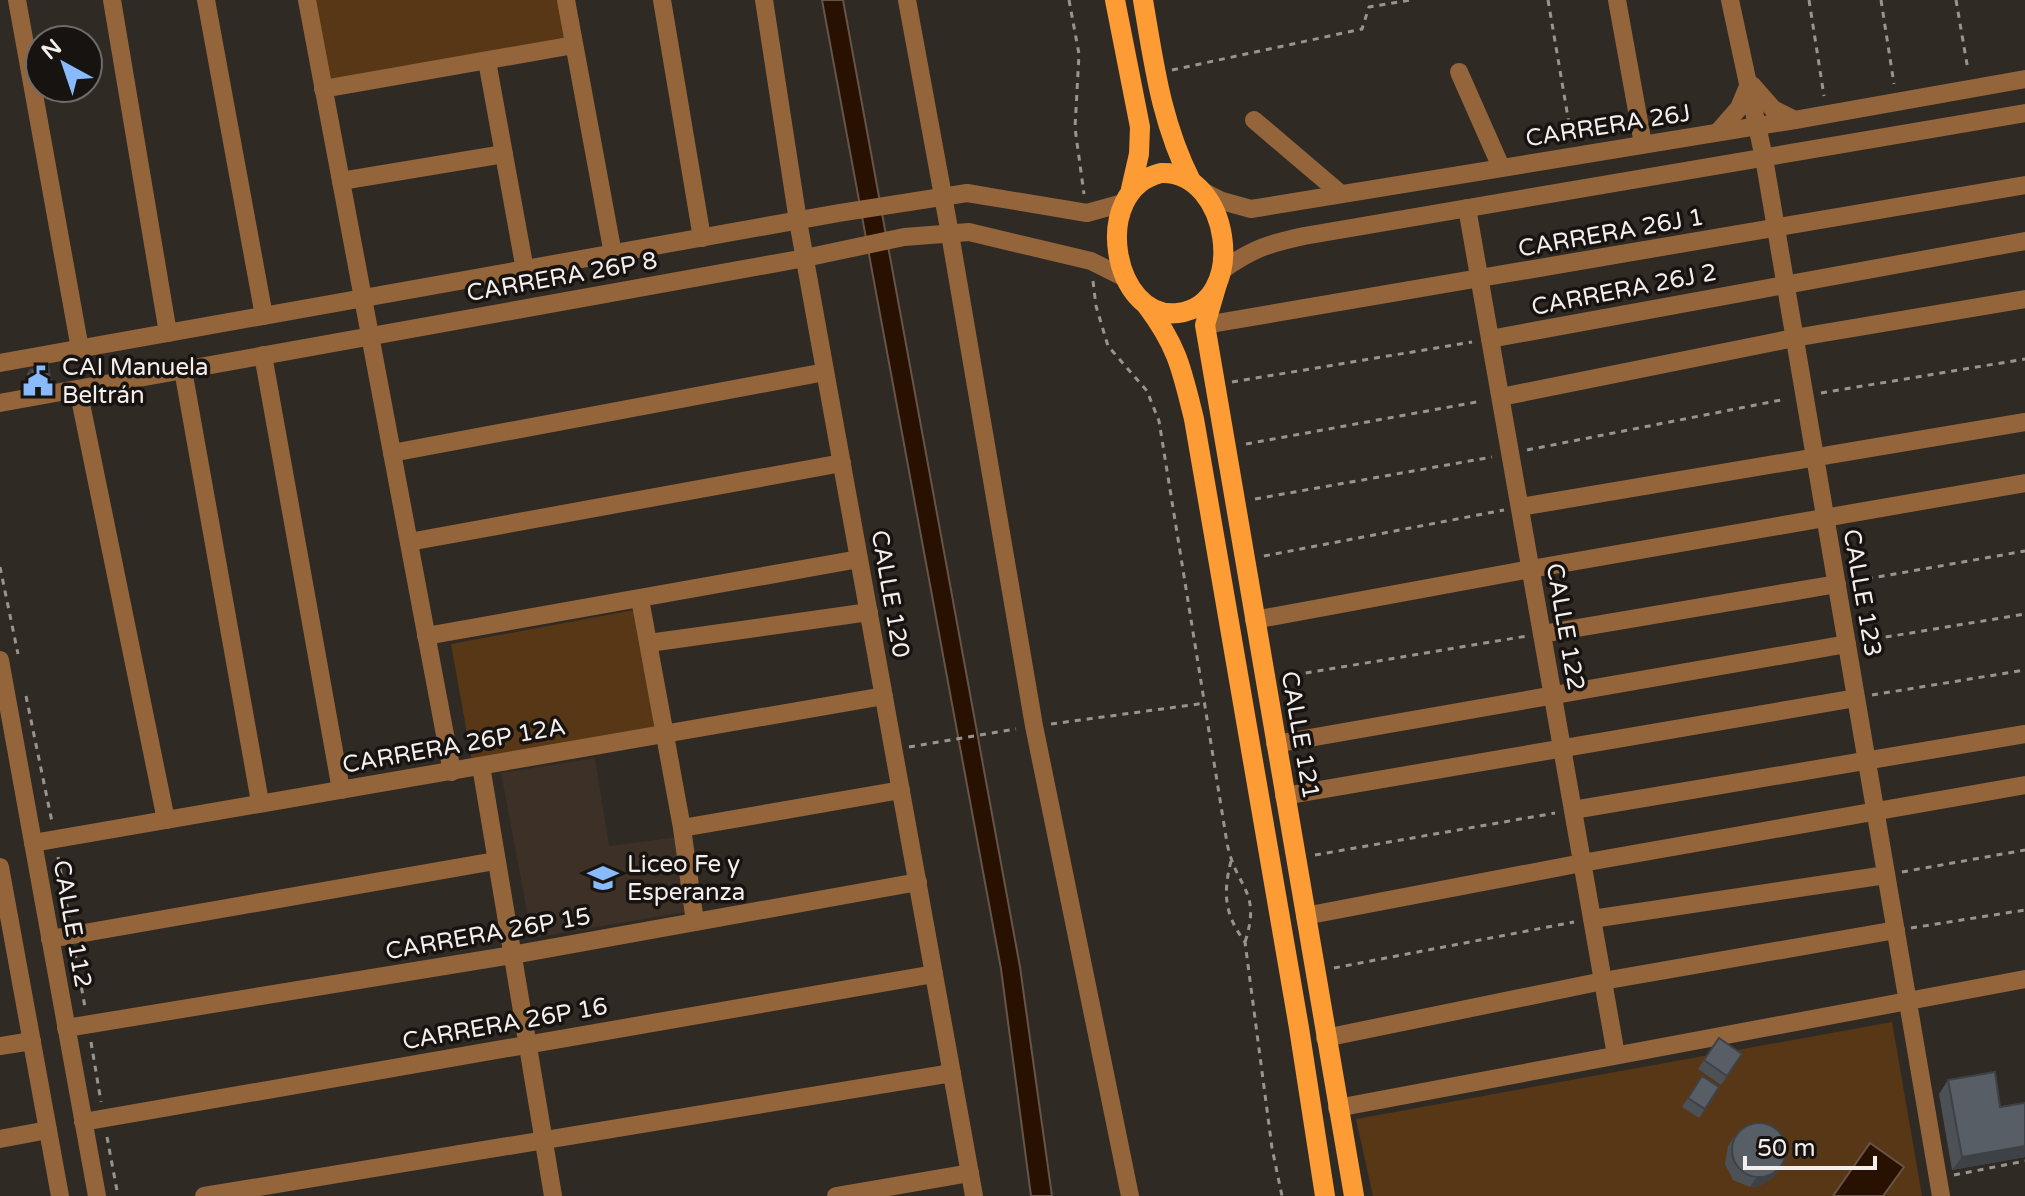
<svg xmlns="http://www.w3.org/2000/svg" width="2025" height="1196" font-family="'Varela Round',sans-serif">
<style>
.built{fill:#3c3027}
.green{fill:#583716}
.water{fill:#281100;stroke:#655447;stroke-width:2}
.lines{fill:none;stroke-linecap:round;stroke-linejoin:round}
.path{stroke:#9a9490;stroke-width:3;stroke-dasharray:6 6;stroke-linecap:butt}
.minor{stroke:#94653a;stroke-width:18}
.major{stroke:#fd9c35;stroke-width:20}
.wall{fill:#4c5157}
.shaded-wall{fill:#3e4247}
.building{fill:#585e65;stroke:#3e4247;stroke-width:2}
.labels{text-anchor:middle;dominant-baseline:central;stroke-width:7;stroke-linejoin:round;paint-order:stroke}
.street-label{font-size:24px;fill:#f4efec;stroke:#161311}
.poi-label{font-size:24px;fill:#f4efec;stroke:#161311;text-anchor:start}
</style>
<rect width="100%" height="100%" fill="#302a24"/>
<path class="built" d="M595,758l14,88 69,-9 13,74 -159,27 -31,-165z"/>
<g class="green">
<path d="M307,0h259l8,45 -251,44z"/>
<path d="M634,610l21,117 -183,34 -21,-117z"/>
<path d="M1892,1022l30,174h-549l-17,-77z"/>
</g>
<g class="water">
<path d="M822,0h21l177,967 32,229h-21l-30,-227z"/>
<path d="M1870,1143l34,24 -21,29h-50z"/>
</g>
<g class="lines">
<g class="path">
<path d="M1069,0l10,54 -4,74 9,66"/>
<path d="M1548,0l24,141"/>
<path d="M1809,0l15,96"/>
<path d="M1881,0l13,84"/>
<path d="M1956,0l12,70"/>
<path d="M1172,70l190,-41 7,-22 41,-7"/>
<path d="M1093,281l3,25 12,40 39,45 12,30 68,422c9,46 35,47 18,99"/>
<path d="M1232,382l240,-40"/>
<path d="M1821,393l204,-34"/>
<path d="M1246,444l236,-43"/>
<path d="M1527,450l259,-51"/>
<path d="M1255,499l237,-42"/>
<path d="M1264,556l240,-46"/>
<path d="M0,567l18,87"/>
<path d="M1855,581l170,-30"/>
<path d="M1862,641l163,-27"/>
<path d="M1282,677l245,-41"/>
<path d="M1872,695l153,-25"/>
<path d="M26,696l26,126"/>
<path d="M1051,724l155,-21"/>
<path d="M909,747l107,-18"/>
<path d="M1315,855l240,-42"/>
<path d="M58,857l11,60"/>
<path d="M1231,861c-8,32 -7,53 14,81l27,206 10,48"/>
<path d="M1902,872l123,-22"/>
<path d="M1911,928l114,-18"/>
<path d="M75,952l10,55"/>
<path d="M1334,968l240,-46"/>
<path d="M91,1042l10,60"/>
<path d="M107,1137l11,59"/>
<path d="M1954,1175l71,-14"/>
</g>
<g class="minor">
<path d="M17,0l63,349"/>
<path d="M112,0l56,333"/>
<path d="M206,0l58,316"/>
<path d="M307,0l145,772"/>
<path d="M566,0l47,254"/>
<path d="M662,0l40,238"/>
<path d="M764,0l34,221 176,975"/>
<path d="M907,0l43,234 84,492 96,470"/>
<path d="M1617,0l26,144"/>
<path d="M1730,0l34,158 177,1038"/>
<path d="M487,61l38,209"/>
<path d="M1459,72l42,95"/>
<path d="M1752,85l21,24 22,11"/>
<path d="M323,89l251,-44"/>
<path d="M1254,120l87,74"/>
<path d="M1718,132l21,-24 10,-24"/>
<path d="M341,181l163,-27"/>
<path d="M1202,191l20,10 29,8 544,-89 230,-41"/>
<path d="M1467,208l149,847"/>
<path d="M1221,271c31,-22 46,-27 83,-35l721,-123"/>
<path d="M1205,325l820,-140"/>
<path d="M1490,339l535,-98"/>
<path d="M263,355l78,435"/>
<path d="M0,363l839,-150 128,-20 120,20 36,-10"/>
<path d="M183,370l77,432"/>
<path d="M78,389l88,431"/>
<path d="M1501,397l293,-59 231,-39"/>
<path d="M0,403l805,-145 99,-21 65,-5 122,29 36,18"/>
<path d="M392,453l433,-81"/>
<path d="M1520,507l505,-85"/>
<path d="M409,542l433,-79"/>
<path d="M640,599l42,229 13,94"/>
<path d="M1254,620l277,-51 494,-86"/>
<path d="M1542,634l295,-50"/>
<path d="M426,636l433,-77"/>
<path d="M649,643l220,-31"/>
<path d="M0,660l97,536"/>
<path d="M1275,744l572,-100"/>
<path d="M481,766l72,430"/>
<path d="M1284,796l572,-98"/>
<path d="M1573,810l452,-76"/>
<path d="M682,828l219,-38"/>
<path d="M33,843l851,-147"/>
<path d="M0,867l60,329"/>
<path d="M1305,916l277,-53 443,-78"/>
<path d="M1592,919l294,-44"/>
<path d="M50,939l445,-78"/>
<path d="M66,1028l446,-73 406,-73"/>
<path d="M1325,1038l278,-57 293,-51"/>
<path d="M0,1046l32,-5"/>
<path d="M1337,1108l688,-129"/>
<path d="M83,1122l851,-148"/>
<path d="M0,1139l48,-9"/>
<path d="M204,1196l748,-123"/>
<path d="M836,1196l134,-23"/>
</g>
<g class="major">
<path d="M1115,0l25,127 -1,27 -8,35"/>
<path d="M1143,0c11,64 18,122 48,181"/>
<path d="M1161,173c69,-3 89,131 17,140 -65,8 -89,-123 -17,-140z"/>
<path d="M1217,284l-12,41 149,871"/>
<path d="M1147,306c31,41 35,65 47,113l105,609 26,168"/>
</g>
</g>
<g class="wall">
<path d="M30,370l21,12 -3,5 -17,3 -4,-16z"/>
<path d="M1719,1038l23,16 -21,31 -23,-16z"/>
<path d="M1702,1076l3,33 -6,9 -17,-11z"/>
<path d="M1948,1080l52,27 25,-4v54l-73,13 -13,-76z"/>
<path d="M1734,1137l40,40 -15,9 -9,1 -17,-7 -8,-16 3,-18z"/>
</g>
<g class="shaded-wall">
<path d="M51,382l-3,5 -17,3 3,-4z"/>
<path d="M2025,1146v11l-73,13 10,-13z"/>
<path d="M1780,1168l-6,9 -15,9 -9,1 6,-9z"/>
</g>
<g class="building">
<path d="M48,366l3,16 -17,4 -4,-16z"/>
<path d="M1719,1038l23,16 -15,22 -23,-16z"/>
<path d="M1995,1072l5,35 25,-4v43l-63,11 -14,-77z"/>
<path d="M1702,1076l17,11 -14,22 -17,-11z"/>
<circle cx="1759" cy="1150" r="27"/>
</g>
<defs>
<g id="civic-bare" transform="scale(2.4)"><path d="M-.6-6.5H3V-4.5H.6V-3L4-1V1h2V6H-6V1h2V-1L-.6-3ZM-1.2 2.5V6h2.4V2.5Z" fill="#89bafc" stroke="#161311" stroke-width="2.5" paint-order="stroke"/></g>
<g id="school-bare" transform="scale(2.4)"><path d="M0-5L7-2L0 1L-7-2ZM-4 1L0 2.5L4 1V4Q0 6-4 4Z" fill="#89bafc" stroke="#161311" stroke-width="2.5" paint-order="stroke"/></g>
</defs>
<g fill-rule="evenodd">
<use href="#civic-bare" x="38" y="381"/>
<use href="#school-bare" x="603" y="878"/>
</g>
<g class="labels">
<g class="street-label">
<text transform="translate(1608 126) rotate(-9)">CARRERA 26J</text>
<text transform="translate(1611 233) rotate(-10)">CARRERA 26J 1</text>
<text transform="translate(562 277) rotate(-10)">CARRERA 26P 8</text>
<text transform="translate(1624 290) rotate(-11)">CARRERA 26J 2</text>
<text transform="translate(1862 593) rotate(80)">CALLE 123</text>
<text transform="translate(890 594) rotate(80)">CALLE 120</text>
<text transform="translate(1565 627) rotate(80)">CALLE 122</text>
<text transform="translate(1300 735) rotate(80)">CALLE 121</text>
<text transform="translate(454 746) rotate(-10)">CARRERA 26P 12A</text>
<text transform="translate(72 924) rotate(80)">CALLE 112</text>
<text transform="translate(488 934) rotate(-10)">CARRERA 26P 15</text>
<text transform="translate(505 1024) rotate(-10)">CARRERA 26P 16</text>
</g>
<g class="poi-label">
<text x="62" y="367">CAI Manuela<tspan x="62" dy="28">Beltrán</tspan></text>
<text x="627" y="864">Liceo Fe y<tspan x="627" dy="28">Esperanza</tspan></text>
</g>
</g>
<g transform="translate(64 64) rotate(320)"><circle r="38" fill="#161311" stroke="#6f6b69" stroke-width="2"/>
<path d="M0-6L14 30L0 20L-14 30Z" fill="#89bafc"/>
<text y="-12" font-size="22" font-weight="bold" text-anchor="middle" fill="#f4efec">N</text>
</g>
<path d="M1745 1156v12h130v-12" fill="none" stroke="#f4efec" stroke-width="4"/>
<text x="1757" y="1156" font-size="24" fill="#f4efec" stroke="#161311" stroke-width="6" paint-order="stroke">50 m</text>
</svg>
